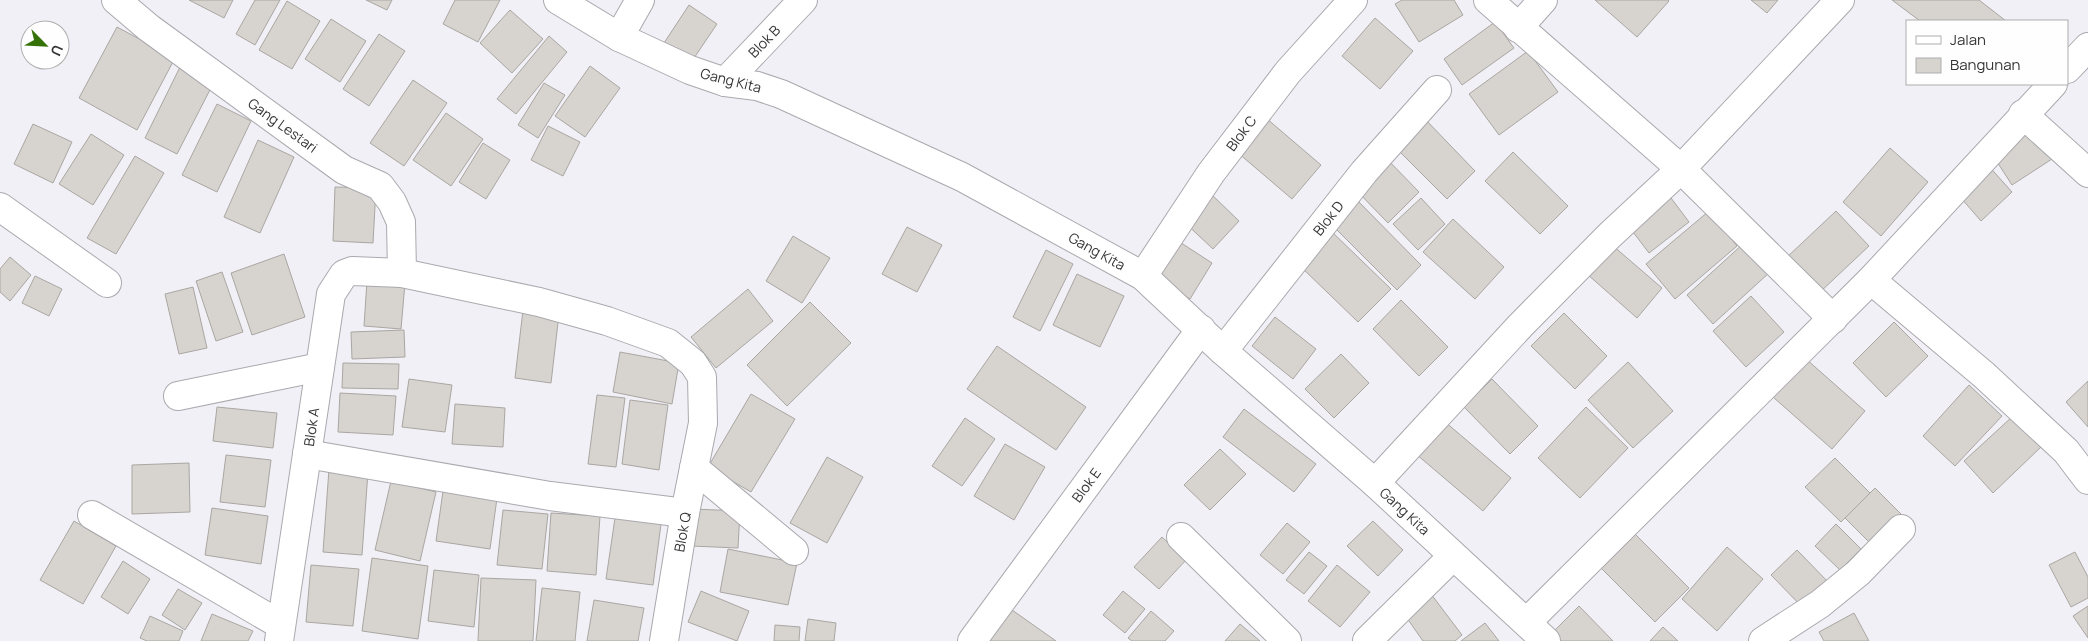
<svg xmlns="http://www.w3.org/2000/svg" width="2088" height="641" font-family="Manrope,sans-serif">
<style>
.building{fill:#d7d3cf;stroke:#aaa6a2}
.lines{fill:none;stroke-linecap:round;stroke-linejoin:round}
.minor-casing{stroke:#aaa9ae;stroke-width:30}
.minor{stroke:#fff;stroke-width:28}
.labels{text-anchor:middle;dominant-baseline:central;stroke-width:4.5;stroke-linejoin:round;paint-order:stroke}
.street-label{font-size:14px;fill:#353436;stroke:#fefefe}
</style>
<rect width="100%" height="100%" fill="#f1f0f6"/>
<g class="building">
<path d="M189,0h44l-9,18z"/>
<path d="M255,0h25l-25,45 -19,-11z"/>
<path d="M366,0h26l-5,10z"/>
<path d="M455,0h45l-22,42 -35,-18z"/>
<path d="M1402,0h52l9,15 -44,27 -24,-38z"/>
<path d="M1595,0h73l1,1 -32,36z"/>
<path d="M1751,0h27l-11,13z"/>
<path d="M1892,0h87l27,21h-86z"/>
<path d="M287,1l33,20 -28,48 -33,-19z"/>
<path d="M689,5l28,19 -27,40 -28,-18z"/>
<path d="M510,10l33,29 -31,34 -32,-30z"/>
<path d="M1375,18l38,33 -33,38 -38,-33z"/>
<path d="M331,19l35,22 -26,41 -35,-23z"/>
<path d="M1495,22l19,26 -52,37 -18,-26z"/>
<path d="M117,27l58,31 -38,72 -58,-32z"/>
<path d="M379,34l26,17 -36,55 -26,-17z"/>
<path d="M549,36l18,16 -51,62 -19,-15z"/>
<path d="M1528,51l30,41 -59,43 -30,-41z"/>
<path d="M181,65l33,17 -37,72 -32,-16z"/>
<path d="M590,66l30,22 -35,49 -30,-21z"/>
<path d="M413,80l34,23 -43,63 -34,-23z"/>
<path d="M544,83l21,12 -27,43 -20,-13z"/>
<path d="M217,104l34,17 -34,71 -35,-17z"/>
<path d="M446,113l37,26 -32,47 -38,-26z"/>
<path d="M1266,118l55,47 -29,34 -55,-47z"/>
<path d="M1424,118l51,53 -28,28 -52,-52z"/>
<path d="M33,124l39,18 -19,41 -39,-19z"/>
<path d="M548,126l32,16 -17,34 -32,-16z"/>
<path d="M2033,128l19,31 -40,26 -20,-31z"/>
<path d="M91,134l33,21 -31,50 -34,-21z"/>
<path d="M258,140l36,17 -34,76 -36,-16z"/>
<path d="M483,143l27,17 -24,39 -27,-17z"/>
<path d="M1890,148l38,34 -47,54 -38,-34z"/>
<path d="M1513,152l55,54 -28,28 -55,-53z"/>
<path d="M135,156l29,17 -48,81 -29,-16z"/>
<path d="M1385,157l34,35 -31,31 -34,-35z"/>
<path d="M1985,162l27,30 -31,29 -27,-31z"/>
<path d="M335,187l41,1 -3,55 -40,-2z"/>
<path d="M1209,192l30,29 -26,28 -31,-29z"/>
<path d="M1668,194l21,28 -40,31 -22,-29z"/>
<path d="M1353,196l68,69 -24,25 -69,-69z"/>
<path d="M1421,198l24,26 -27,26 -25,-26z"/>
<path d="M1709,211l28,35 -62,53 -29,-35z"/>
<path d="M1836,211l33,35 -51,48 -33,-35z"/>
<path d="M1453,219l51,48 -29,32 -52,-47z"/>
<path d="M907,227l35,18 -25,47 -35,-18z"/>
<path d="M1331,231l60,58 -33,33 -59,-57z"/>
<path d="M793,236l37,22 -28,45 -36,-22z"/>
<path d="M1172,237l40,26 -22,36 -41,-25z"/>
<path d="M1744,243l26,29 -57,52 -26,-29z"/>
<path d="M1612,245l50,43 -25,30 -50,-44z"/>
<path d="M1046,250l27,14 -33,67 -27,-14z"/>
<path d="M284,254l21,63 -53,18 -21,-62z"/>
<path d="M10,257l21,18 -21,26 -10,-9v-23z"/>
<path d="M222,272l21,60 -27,9 -20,-60z"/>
<path d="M1077,274l47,22 -24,51 -47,-22z"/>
<path d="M35,276l27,13 -13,27 -27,-13z"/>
<path d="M367,281l38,2 -4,46 -37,-3z"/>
<path d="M193,287l14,61 -28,6 -14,-60z"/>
<path d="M748,289l25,32 -57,47 -25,-31z"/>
<path d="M1751,296l33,36 -38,35 -33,-36z"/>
<path d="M1401,300l47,47 -29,29 -46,-47z"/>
<path d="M810,302l41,41 -64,63 -40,-41z"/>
<path d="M523,310l36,4 -8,69 -36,-5z"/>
<path d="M1564,313l43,43 -32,33 -44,-43z"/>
<path d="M1275,317l41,32 -23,30 -41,-33z"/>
<path d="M1894,322l34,34 -42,41 -33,-34z"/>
<path d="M404,330l1,27 -53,2 -1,-27z"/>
<path d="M997,346l89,61 -30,43 -89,-61z"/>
<path d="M620,352l59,11 -7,41 -59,-12z"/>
<path d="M1341,354l28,29 -35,35 -29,-29z"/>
<path d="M1806,359l59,52 -33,38 -59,-52z"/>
<path d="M1628,362l45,49 -40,37 -45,-48z"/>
<path d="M343,363l56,1 -1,25 -56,-1z"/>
<path d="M409,379l43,6 -7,47 -43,-5z"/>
<path d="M1492,379l46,47 -28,28 -46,-47z"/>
<path d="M2088,381v46l-22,-25z"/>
<path d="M1969,385l33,31 -47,50 -32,-30z"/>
<path d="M340,393l56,3 -3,39 -55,-3z"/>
<path d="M751,394l44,25 -44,73 -43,-25z"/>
<path d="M597,395l28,3 -9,69 -28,-3z"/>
<path d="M630,400l38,5 -9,65 -37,-6z"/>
<path d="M455,404l50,4 -2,39 -51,-3z"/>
<path d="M217,407l60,6 -4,35 -60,-7z"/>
<path d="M1586,407l42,41 -48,50 -42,-40z"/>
<path d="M1244,409l72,55 -22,28 -71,-55z"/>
<path d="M2013,416l28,31 -48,46 -29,-32z"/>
<path d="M965,418l30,21 -33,47 -30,-20z"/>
<path d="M1444,421l67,57 -28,33 -67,-57z"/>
<path d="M1005,444l40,23 -31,53 -40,-24z"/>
<path d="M1220,449l26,25 -36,36 -26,-25z"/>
<path d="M226,455l45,5 -6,47 -45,-5z"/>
<path d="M827,457l36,20 -36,66 -37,-20z"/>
<path d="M1835,458l35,35 -29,29 -36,-35z"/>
<path d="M189,463l1,49 -58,2v-49z"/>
<path d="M329,469l39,3 -6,83 -39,-3z"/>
<path d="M391,481l45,11 -16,69 -45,-11z"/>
<path d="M444,484l54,7 -8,58 -54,-8z"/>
<path d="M1875,488l28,28 -30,30 -28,-28z"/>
<path d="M212,508l56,8 -7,48 -56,-9z"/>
<path d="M693,509l47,2 -2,37 -47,-2z"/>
<path d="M503,510l45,4 -6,55 -45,-4z"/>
<path d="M551,513l49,3 -4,59 -49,-4z"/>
<path d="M615,518l46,6 -8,61 -47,-6z"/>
<path d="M74,521l42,25 -33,58 -43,-24z"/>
<path d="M1373,521l30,29 -25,26 -31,-30z"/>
<path d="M1287,523l23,19 -27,32 -23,-19z"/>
<path d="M1836,524l25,25 -21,21 -25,-24z"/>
<path d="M1634,533l55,55 -34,34 -55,-55z"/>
<path d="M1162,537l24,23 -27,29 -25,-22z"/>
<path d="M1727,547l36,32 -46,52 -35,-32z"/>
<path d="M728,549l69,14 -9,42 -68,-13z"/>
<path d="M1797,550l35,36 -26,25 -35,-36z"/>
<path d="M1309,552l18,14 -23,28 -18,-14z"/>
<path d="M2075,552l13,25v21l-17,9 -22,-42z"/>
<path d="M372,558l56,8 -10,73 -56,-8z"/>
<path d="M123,561l27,18 -22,35 -27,-17z"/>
<path d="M311,565l48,4 -6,57 -47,-4z"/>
<path d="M1337,565l33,27 -30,35 -32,-26z"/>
<path d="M434,570l45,5 -5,52 -46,-6z"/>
<path d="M481,578l55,2 -3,61h-55z"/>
<path d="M542,588l38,4 -5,49h-39z"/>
<path d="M178,589l24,14 -17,27 -23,-15z"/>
<path d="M701,591l48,20 -12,30 -49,-19z"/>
<path d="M1123,591l22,18 -20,24 -22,-18z"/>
<path d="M1431,594l31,41 -7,6h-32l-19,-27z"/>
<path d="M594,600l50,8 -6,33h-51z"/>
<path d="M1005,605l51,36h-76z"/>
<path d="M1579,606l34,35h-52l-8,-9z"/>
<path d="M2088,606v32l-15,-22z"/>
<path d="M1151,611l23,20 -9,10h-33l-4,-3z"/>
<path d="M1854,613l15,28h-45l-5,-9z"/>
<path d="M212,614l41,17 -5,10h-47z"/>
<path d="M150,616l33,15 -4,10h-32l-7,-3z"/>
<path d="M808,619l28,4 -2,18h-29z"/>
<path d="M1485,623l14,18h-38z"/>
<path d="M1240,624l20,17h-35z"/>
<path d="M775,625l25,2 -1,14h-25z"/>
<path d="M1663,627l15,14h-28z"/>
</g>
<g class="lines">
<g class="minor-casing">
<g id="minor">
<path d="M116,0l33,28 195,142 36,16 12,16 9,20 1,51"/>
<path d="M558,0l61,37 71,33 35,12 32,4 24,8 181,83 181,99 80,75 152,132 171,158"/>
<path d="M1488,0l193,169 152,150"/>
<path d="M1518,28l25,-28"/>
<path d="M619,37l21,-37"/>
<path d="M2067,69l21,-22"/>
<path d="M725,82l78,-82"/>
<path d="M2023,114l65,59"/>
<path d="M0,207l107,76"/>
<path d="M1143,276l68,-103 77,-101 65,-72"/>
<path d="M1871,280l113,95 82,76 22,29"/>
<path d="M1223,351l141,-179 73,-82"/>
<path d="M178,396l142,-29"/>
<path d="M307,454l243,42 135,17"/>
<path d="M694,468l100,83"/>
<path d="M1375,483l145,-157 90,-91 71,-66 159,-169"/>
<path d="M92,515l189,110"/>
<path d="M1181,537l106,104"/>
<path d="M1527,622l344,-342 182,-196"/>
<path d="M279,641l52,-347 13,-20 8,-3 50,2 137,29 68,19 61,22 25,20 9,14 1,46 -18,90 -21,128"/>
<path d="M972,641l229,-312"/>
<path d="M1367,641l86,-85"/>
<path d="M1763,641l57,-37 38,-31 43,-44"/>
</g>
</g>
<use href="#minor" class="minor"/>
</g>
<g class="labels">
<g class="street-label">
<text transform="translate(764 41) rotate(-46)">Blok B</text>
<text transform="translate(731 80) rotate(14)">Gang Kita</text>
<text transform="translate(283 125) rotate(36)">Gang Lestari</text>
<text transform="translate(1241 133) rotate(-53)">Blok C</text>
<text transform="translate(1328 218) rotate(-52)">Blok D</text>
<text transform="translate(1097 251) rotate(29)">Gang Kita</text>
<text transform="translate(311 427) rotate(-82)">Blok A</text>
<text transform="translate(1086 485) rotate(-54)">Blok E</text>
<text transform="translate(1405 511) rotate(43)">Gang Kita</text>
<text transform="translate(682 532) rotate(-80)">Blok Q</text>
</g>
</g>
<rect x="1906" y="20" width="162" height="65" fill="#fefefe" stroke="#aeadae"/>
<rect x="1916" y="36" width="25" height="8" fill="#ffffff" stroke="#aeadae"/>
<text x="1950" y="45" font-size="15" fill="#353436">Jalan</text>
<rect x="1916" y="58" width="25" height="15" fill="#d7d3cf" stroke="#aeadae"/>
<text x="1950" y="70" font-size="15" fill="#353436">Bangunan</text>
<g transform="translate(45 45) rotate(114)"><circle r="24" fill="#fefefe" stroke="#aeadae"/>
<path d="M0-4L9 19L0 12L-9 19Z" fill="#347106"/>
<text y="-8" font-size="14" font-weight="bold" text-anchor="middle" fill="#353436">U</text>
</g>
</svg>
